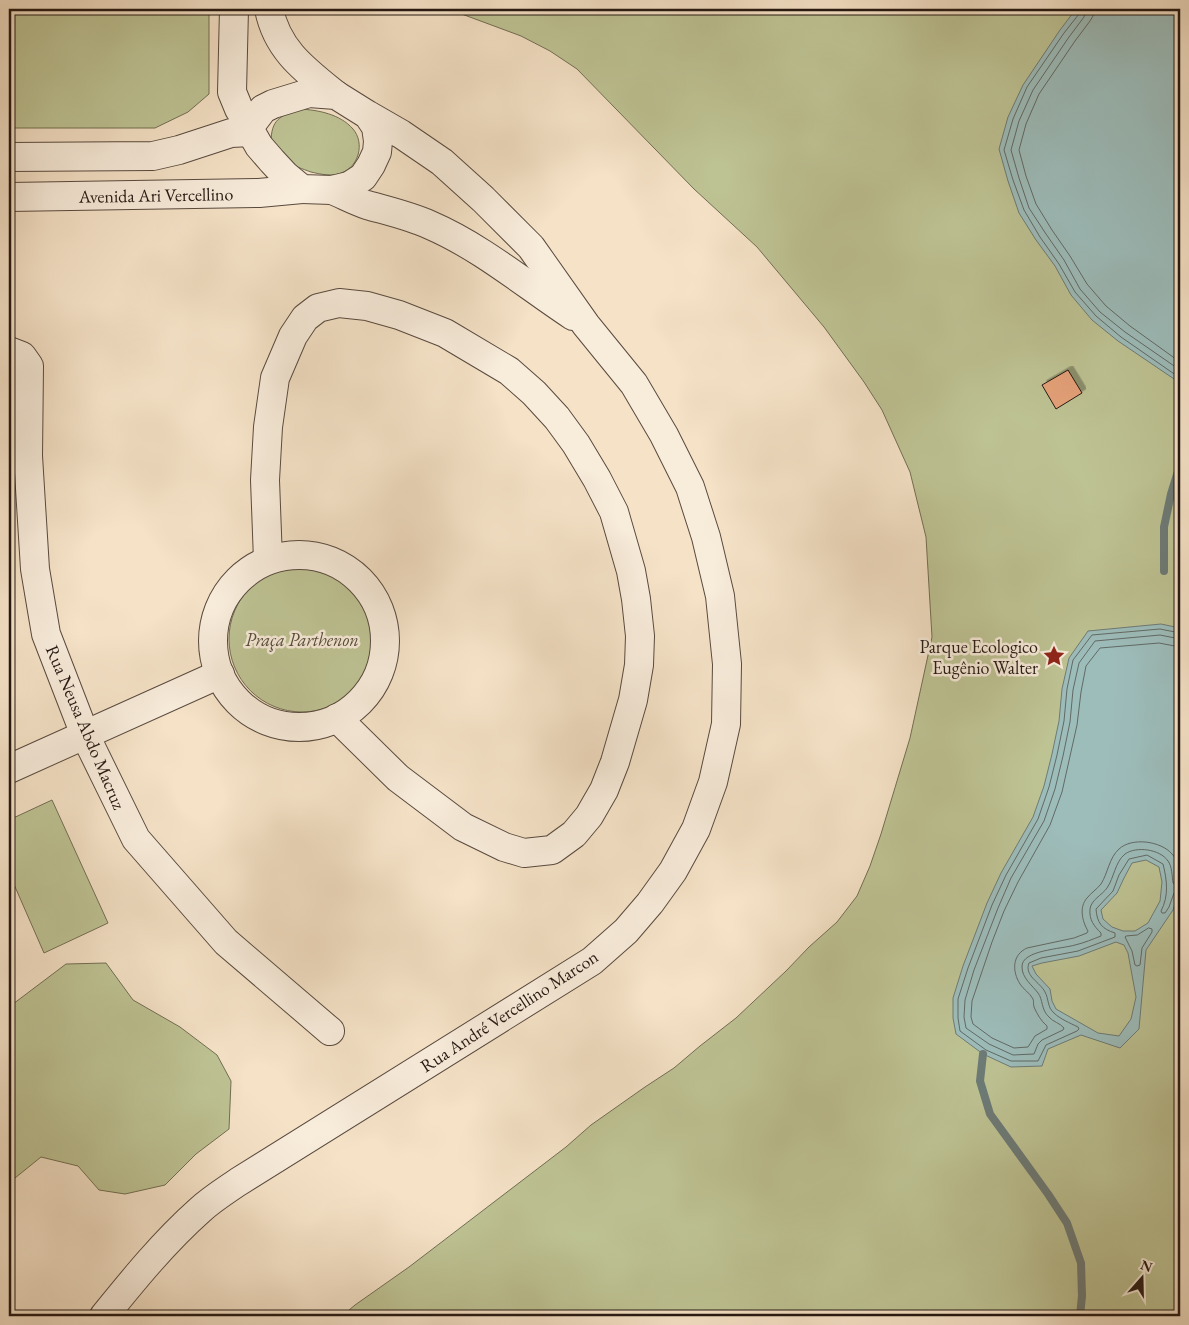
<svg xmlns="http://www.w3.org/2000/svg" width="1189" height="1325" font-family="'EB Garamond',serif">
<style>
.green{fill:#bec394;stroke:#726e53}
.water{fill:#9dbdbb;stroke:#6d7b77;fill-rule:evenodd}
.lines{fill:none;stroke-linecap:round;stroke-linejoin:round}
.shore{stroke:#616a66;stroke-width:1}
.stream{stroke:#6d7b77;stroke-width:8}
.building{fill:#e5a179;stroke:#251812;filter:url(#shadow)}
.minor-casing{stroke:#594a3f;stroke-width:30}
.minor{stroke:#f8ecdb;stroke-width:28}
.labels{text-anchor:middle;dominant-baseline:central;stroke-width:5;stroke-linejoin:round;paint-order:stroke}
.street-label{font-size:18px;fill:#251812;stroke:#f8ecdb}
.park-label{font-size:18px;font-style:italic;fill:#534b39;stroke:#f8ecdb}
.poi-label{font-size:18px;fill:#251812;stroke:#f8ecdb;text-anchor:end}
</style>
<defs>
<filter id="shadow"><feDropShadow dx="4.5" dy="-4.5" stdDeviation="0" flood-color="#0004"/></filter>
</defs>
<rect width="100%" height="100%" fill="#f5e2c7"/>
<filter id="stains"><feTurbulence type="fractalNoise" baseFrequency=".004" numOctaves="4"/><feColorMatrix values="0 0 0 0 .2 0 0 0 0 .09 0 0 0 0 .02 0 0 0 .5 -.17"/></filter>
<radialGradient id="worn" r=".72"><stop offset=".6" stop-color="#630" stop-opacity="0"/><stop offset="1" stop-color="#630" stop-opacity=".3"/></radialGradient>
<g class="green">
<path d="M9,9h200v85l-21,18 -33,16h-146z"/>
<path d="M426,9h754v1307h-838l13,-11 54,-38 157,-120 25,-22 54,-38 29,-19 26,-22 36,-28 50,-47 23,-24 28,-25 20,-26 13,-30 11,-32 29,-96 22,-101 -6,-100 -16,-65 -28,-62 -18,-28 -40,-55 -67,-80 -63,-58 -117,-120 -27,-18 -29,-15 -62,-23z"/>
<path d="M300,109c18,1 40,5 53,20 12,14 6,38 -12,44 -9,4 -21,1 -30,-1 -8,-3 -18,-6 -24,-11 -6,-5 -11,-12 -16,-18 0,-24 9,-27 29,-34z"/>
<circle cx="302" cy="639" r="73"/>
<path d="M52,800l56,123 -64,30 -35,-80v-53z"/>
<path d="M106,963l27,37 47,27 37,28 14,26 -2,48 -33,25 -31,31 -40,9 -26,-4 -21,-24 -37,-9 -26,21 -6,1v-169l4,-6 53,-40z"/>
</g>
<g class="water">
<path d="M1076,9h104v374l-62,-42 -26,-21 -21,-25 -16,-29 -19,-26 -17,-27 -11,-32 -9,-32 9,-32 15,-32 37,-55z"/>
<path d="M1161,624l19,4v261l-7,21 -27,40 -7,79 -19,19 -39,-13 -33,14 -6,17 -31,1 -28,-13 -27,-20 -3,-16v-20l10,-32 24,-63 14,-30 32,-56 11,-31 8,-32 7,-33 3,-32 7,-31 19,-27zM1146,860l13,7 3,15 -2,19 -12,22 -13,8h-12l-11,-4 -9,-8 -2,-9 16,-17 7,-15 8,-15zM1116,942l8,3 4,8 8,44 -5,22 -12,17 -21,-3 -42,-24 -4,-8 -2,-12 -14,-15 -4,-8 10,-3 37,-7z"/>
</g>
<g class="lines">
<g class="shore">
<path d="M1080,9l-1,5 -15,19 -37,54 -14,32 -9,31 9,30 11,30 16,27 19,27 16,28 21,24 25,21 59,41"/>
<path d="M1086,9l-2,8 -15,20 -36,53 -14,31 -8,29 8,28 10,30 17,26 18,26 16,29 20,23 25,20 55,38"/>
<path d="M1094,9l-1,7 -3,5 -15,20 -36,53 -13,30 -7,26 7,26 10,28 16,26 18,26 17,28 19,22 24,20 50,36"/>
<path d="M1180,633l-20,-4 -68,6 -19,25 -6,29 -3,32 -7,34 -8,32 -11,32 -32,56 -14,30 -24,63 -10,31v19l2,13 26,19 25,11h27l8,-16 31,-14 2,-2 -1,-2c-8,-4 -18,-8 -24,-14 -7,-6 -5,-14 -9,-21 -5,-10 -21,-16 -16,-29l12,-5 37,-7 37,-14v-4c-13,-4 -18,-10 -19,-24l17,-18 6,-16 10,-16 18,-4 16,9c4,16 6,32 -2,47l1,2h3l4,-6 5,-14 6,-3"/>
<path d="M1180,639l-20,-4 -65,6 -16,22 -6,27 -3,32 -7,34 -8,33 -11,32 -33,57 -13,30 -24,62 -9,30 -1,17 2,11 23,16 24,11 21,-1 4,-10 4,-4 21,-10 1,-2c-4,-5 -11,-6 -15,-11 -8,-7 -6,-18 -11,-24 -6,-8 -16,-15 -16,-26 -1,-17 40,-18 53,-22 9,-2 18,-6 26,-9v-3c-7,-7 -12,-13 -11,-24 1,-9 12,-14 17,-21 7,-10 8,-26 18,-34 11,-8 35,-5 43,7 4,5 4,15 5,22l2,1h5"/>
<path d="M1180,647l-21,-4 -59,5 -14,18 -5,26 -4,33 -15,67 -12,33 -32,57 -14,29 -12,31 -20,59 -1,16 2,7 19,14 22,10 14,-1 7,-11 12,-7v-3c-6,-5 -10,-12 -13,-19 -1,-3 0,-6 -1,-8 -3,-6 -10,-10 -13,-15 -8,-13 -8,-29 7,-36l47,-10 13,-5 1,-2c-6,-10 -9,-24 -1,-33 4,-5 10,-9 14,-14 7,-11 8,-26 18,-35 13,-12 42,-8 53,5 6,6 6,15 8,22"/>
<path d="M1149,928l3,1v3l-10,16 -2,17 -3,1 -2,-1 -3,-14 -7,-14 1,-1 11,-1z"/>
</g>
<g class="stream">
<path d="M1164,571v-44l7,-33 9,-29"/>
<path d="M983,1054l-3,27 10,33 58,80 19,29 14,40 1,33 -2,20"/>
</g>
</g>
<path class="building" d="M1068,370l14,23 -26,16 -14,-24z"/>
<g class="lines">
<g class="minor-casing">
<g id="minor">
<path d="M234,9l-2,83 7,17 12,16"/>
<path d="M269,9c8,41 36,61 67,86"/>
<path d="M9,157l144,-1 26,-6 52,-17 20,-1"/>
<path d="M332,190c12,5 23,11 35,15 21,6 43,11 63,20 51,22 96,60 143,91"/>
<path d="M9,197l250,-4 43,-4"/>
<path d="M9,351l13,5 7,10 -1,90 7,113 11,65 39,101 51,104 90,103 104,89"/>
<circle cx="299" cy="641" r="86"/>
<path d="M268,560l-3,-80 3,-53 7,-49 18,-42 12,-18 13,-10 21,-5 28,3 32,9 46,18 64,38 25,22 23,25 19,26 21,35 17,33 17,59 5,28 4,37 -1,29 -6,35 -18,62 -11,28 -15,26 -15,18 -22,16 -28,3 -20,-6 -41,-20 -65,-49 -61,-60"/>
<path d="M9,769l211,-95"/>
<path d="M104,1316c30,-37 60,-74 96,-106 12,-11 25,-19 38,-28l354,-221 34,-30 24,-28 23,-32 23,-42 17,-47 13,-58 1,-60 -7,-68 -14,-59 -16,-50 -26,-52 -30,-51 -48,-59 -55,-78 -48,-48 -41,-37 -41,-28 -33,-19 -32,-20 -27,-2 -36,11 -10,5 -12,16v7l8,14 13,15 13,14 17,14 30,1 17,-4 14,-9 8,-12 6,-13 1,-11 -2,-14 -8,-12"/>
</g>
</g>
<use href="#minor" class="minor"/>
</g>
<defs>
<g id="sight-bare" transform="scale(1.725)"><path d="M0-6L1.8-2.2L6-1.7L2.9 1.2L3.7 5.4L0 3.3L-3.7 5.4L-2.9 1.2L-6-1.7L-1.8-2.2Z" fill="#8f2418" stroke="#f8ecdb" stroke-width="2.5" paint-order="stroke"/></g>
</defs>
<g fill-rule="evenodd">
<use href="#sight-bare" x="1054" y="656"/>
</g>
<g class="labels">
<g class="street-label">
<text transform="translate(156 195) rotate(-1)">Avenida Ari Vercellino</text>
<text transform="translate(86 727) rotate(67)">Rua Neusa Abdo Macruz</text>
<text transform="translate(509 1011) rotate(-33)">Rua André Vercellino Marcon</text>
</g>
<g class="park-label">
<text x="302" y="639">Praça Parthenon</text>
</g>
<g class="poi-label">
<text x="1038" y="646">Parque Ecologico<tspan x="1038" dy="21">Eugênio Walter</tspan></text>
</g>
</g>
<rect width="1189" height="1325" fill="none" stroke="#f5e2c7" stroke-width="30"/>
<rect x="10" y="10" width="1169" height="1305" fill="none" stroke="#251812" stroke-width="2.5"/>
<rect x="15" y="15" width="1159" height="1295" fill="none" stroke="#251812"/>
<g transform="translate(1142 1278) rotate(20)" stroke="#f8ecdb" stroke-width="4" paint-order="stroke">
<path d="M0-4L9 19L0 12L-9 19Z" fill="#251812"/>
<text y="-8" font-size="14" font-weight="bold" text-anchor="middle" fill="#251812">N</text>
</g>
<rect width="100%" height="100%" filter="url(#stains)"/>
<rect width="100%" height="100%" fill="url(#worn)"/>
</svg>
